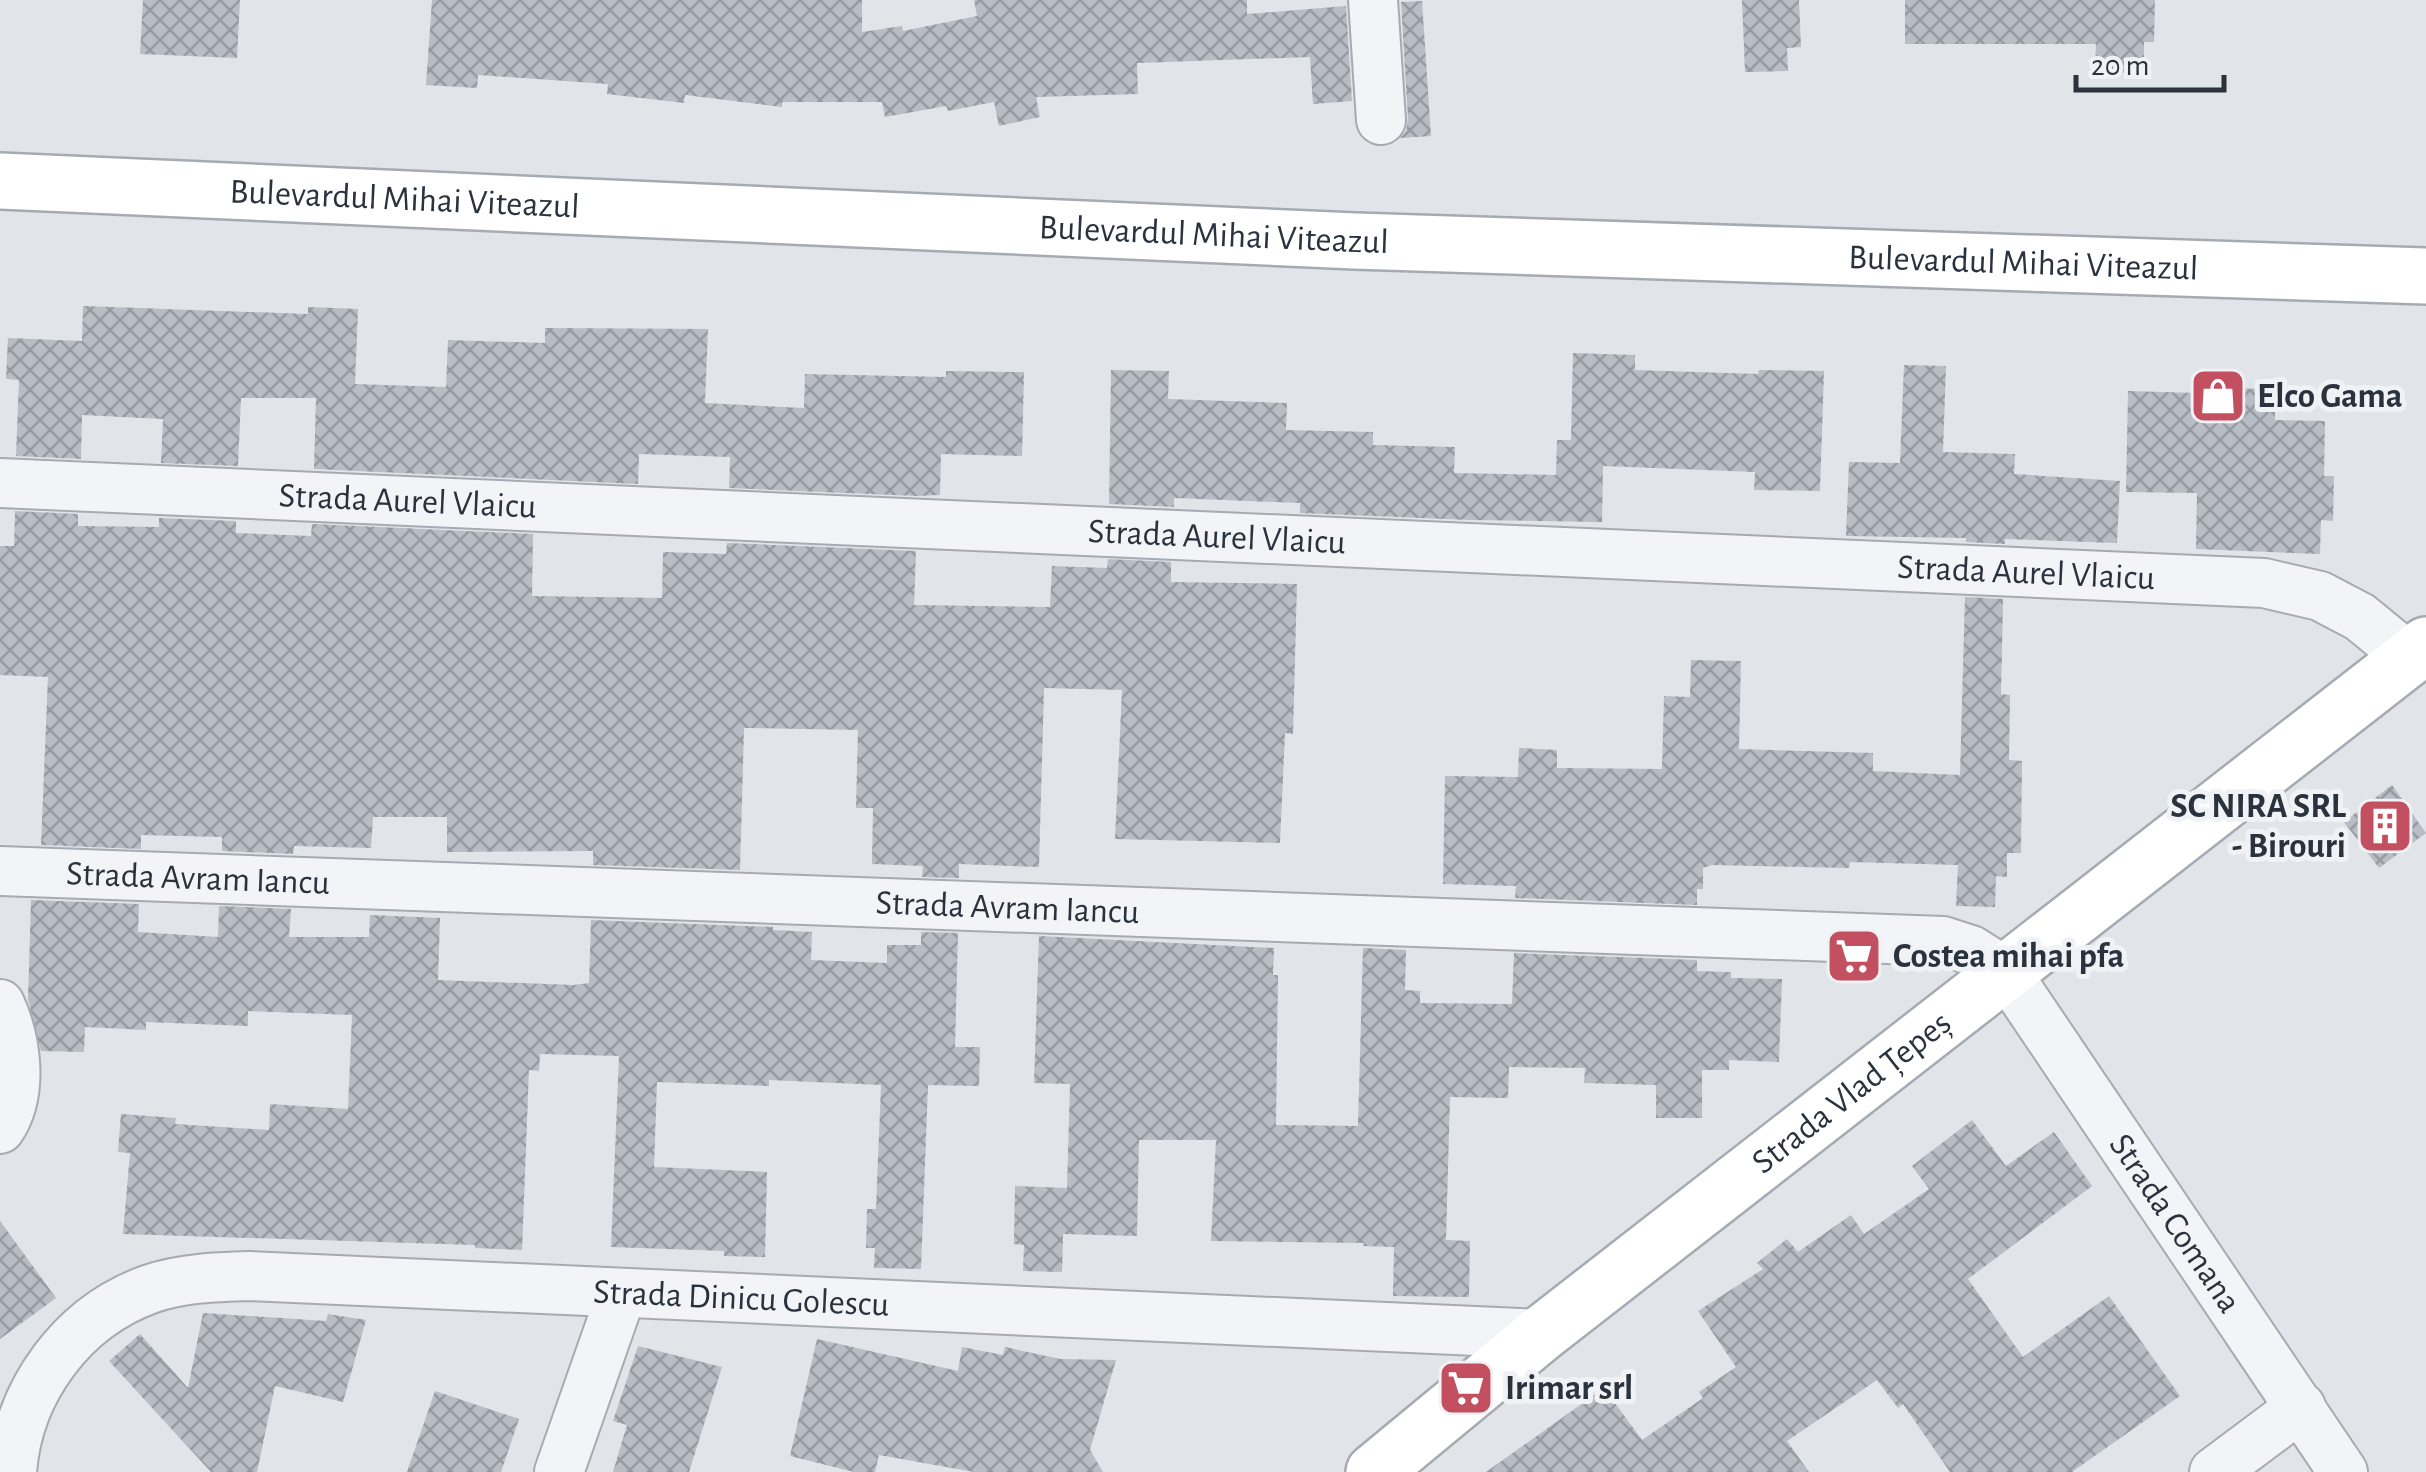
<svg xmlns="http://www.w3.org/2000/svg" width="2426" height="1472" font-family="'Alegreya Sans',sans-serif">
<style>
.building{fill:url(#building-cross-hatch)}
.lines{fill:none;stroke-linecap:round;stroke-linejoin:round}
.minor-casing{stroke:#a6abb2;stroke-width:52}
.secondary-casing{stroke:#a6abb2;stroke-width:60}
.minor{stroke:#f3f4f7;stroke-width:48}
.secondary{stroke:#fff;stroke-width:55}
.labels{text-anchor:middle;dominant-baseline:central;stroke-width:10;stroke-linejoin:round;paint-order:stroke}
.street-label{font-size:35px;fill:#2a323e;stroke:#f0f2f6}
.poi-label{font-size:35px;font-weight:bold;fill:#2a323e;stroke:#f0f2f6;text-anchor:start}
</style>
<defs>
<pattern id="building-cross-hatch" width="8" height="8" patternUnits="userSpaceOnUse" patternTransform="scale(2.5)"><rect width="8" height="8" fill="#b8bdc5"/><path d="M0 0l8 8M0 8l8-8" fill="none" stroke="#969aa1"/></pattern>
</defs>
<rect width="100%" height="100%" fill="#e1e4e8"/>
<g class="building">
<path d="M143,0h97l-3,58 -97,-4z"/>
<path d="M432,0h430v32l40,-6 1,5 74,-15 -3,-16h273v14l99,-8 6,95 -39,3 -3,-47 -173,6 1,31 -102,3 4,20 -41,9 -5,-24 -46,9 -2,-5 -61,11 -3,-15h-100v5l-97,-12 -1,8 -77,-9 1,-10 -130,-9 -1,13 -51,-3z"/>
<path d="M1742,0h57l2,47 -14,1 1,23 -43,1z"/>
<path d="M1905,0h250l-1,42h-10v31l-49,-1 1,-28h-191z"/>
<path d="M1422,1l9,135 -31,2 6,-7 2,-13 -7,-116z"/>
<path d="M83,306l225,8v-7l50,2 -3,75 91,3 2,-47 97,3v-15l163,1 -3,74 99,5 1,-34 141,3v-6l78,1 -2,84 -81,-2 -1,41 -23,1 -188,-8 1,-31 -91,-3 -1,30 -324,-15 2,-71h-75l-3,68 -77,-3 2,-44 -81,-4 -1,44 -65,-3 3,-76 -13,-1 2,-41 74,3z"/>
<path d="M1573,353l62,2v15l123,4 1,-4 65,1 -4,120 -66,-1 1,-18 -152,-6 -1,56 -133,-2 -169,-7v-10l-126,-5v9l-65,-3 2,-134 58,1 -1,28 119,4 -1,27 87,2v13l82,2 -1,26 102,2 1,-35h14z"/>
<path d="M1904,365l42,1 -3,86 72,2 -1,20 106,7 -3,62 -112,-4v5l-39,-2v-4l-120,-2 3,-74 51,1z"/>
<path d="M2199,388l76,1v31l50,1 -1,55h10l-1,45 -12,-1 -1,34 -124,-5 1,-56 -71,-1 2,-101 71,2z"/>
<path d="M15,511l63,3v12l81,1v-9l77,3v12l75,3 1,-12 221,10 -1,62 130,2 1,-46 63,2 1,-11 189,8 -2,54 136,2 2,-41 55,2 1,-9 63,3v20l126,2 -4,150 -8,-1 -5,110 -165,-4 7,-149 -78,-2 -5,179 -80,-3v14l-37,-1 1,-11 -51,-2 1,-56h-17l2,-78 -114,-2 -4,142 -147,-5v-14l-146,1v-35h-74l-2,31 -77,-2 -1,8 -71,-3v-14l-81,-2v14l-100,-4 7,-168 -48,-2v-129h14z"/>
<path d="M1965,597l38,2 -2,95 9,1 -1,65 13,1 -1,92h-14v24l-11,-1 -1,31 -39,-1 2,-41 -108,-3 -1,6 -137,-3 -9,3v21h-6v16l-182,-7 1,-12 -73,-2 2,-108 73,1 1,-29 38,2v18l105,1 2,-73 26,1 1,-37 50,1 -2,88 134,4v18l87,4z"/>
<path d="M2392,785l34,48 -47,35 -35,-46z"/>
<path d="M31,900l108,4 -1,28 80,5 1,-31 72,3 -2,28h80l1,-22 70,3 -2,62 136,5 15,-2 2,-63 182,7v3l39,2 -1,28 76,3v-18h34v-13l37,1 -3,114h25l-1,39 -51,-1 -7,184 -47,-1 1,-20h-9l1,-39h9l5,-124 -112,-5v6l-112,-4 -3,85 113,5 -2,85 -41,-1v-5l-113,-4 8,-191 -79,-2 -1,17 -10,-1 -7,180 -47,-2v-3l-352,-11 7,-81 -12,-1 3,-38 55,4 -1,6 94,6 1,-26 78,5 4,-94 -104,-4v15l-102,-4v8l-61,-3 -1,25 -43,-1 -13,-51z"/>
<path d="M1039,936l235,12 -1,27h5l-2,150 82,1 5,-178 43,2 -1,40 15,1v12l92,1 2,-51 183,7v11l34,1v6l51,1 -3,83 -50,-2v10h-27v48h-46v-33l-72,-2 1,-15 -76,-1 -1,31 -58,-1 -4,143 24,1 -1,56 -76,-1 1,-49 -31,-1 1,-3 -153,-2 5,-101h-77l-2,96 -74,-2 -1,38 -39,-1 1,-26 -10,-1 1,-58 52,2 3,-104 -36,-1z"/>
<path d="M1972,1120l34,46 48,-34 38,54 -124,93 55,78 86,-61 71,100 -108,76h-122l-47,-68 -5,4 -21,-28 -90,61 22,31h-323l118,-84 38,52 61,-42 -4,-6 37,-25 -38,-56 65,-42 -6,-6 30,-24 11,13 53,-37 13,19 65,-45 -17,-23z"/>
<path d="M0,1221l56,77 -56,41z"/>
<path d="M203,1313l123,8 2,-7 38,6 -23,82 -68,-16 -18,86h-46l-102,-111 31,-27 48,54z"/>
<path d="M817,1339l141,32 4,-24 41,8 2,-8 55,12 56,1 -26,90 13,22h-129l-95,-17 -4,17h-21l-64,-16z"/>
<path d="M638,1346l84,21 -33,105h-76l14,-47 -14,-4z"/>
<path d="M435,1391l84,28 -18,53h-94z"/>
</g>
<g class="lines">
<g class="minor-casing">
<g id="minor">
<path d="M1373,0l8,120"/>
<path id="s1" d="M0,483l2264,100 56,13 40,21 50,41"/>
<path id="s2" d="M0,871l1943,70 28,9 35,22 337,500"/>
<path d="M0,1004c17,37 24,90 0,125"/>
<path id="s3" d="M12,1472c6,-81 60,-155 138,-183 32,-11 66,-12 100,-13l1291,58"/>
<path d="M559,1472l62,-177"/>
<path d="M2214,1472l87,-65"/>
</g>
</g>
<g class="secondary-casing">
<g id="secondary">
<path id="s4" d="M0,181l1355,60 1071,35"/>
<path id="s5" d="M1374,1472l167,-138 885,-689"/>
</g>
</g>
<use href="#minor" class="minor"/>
<use href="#secondary" class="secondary"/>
</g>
<defs>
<g id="shop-square" transform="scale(2.875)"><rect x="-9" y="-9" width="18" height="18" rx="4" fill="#c35061" stroke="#f0f2f6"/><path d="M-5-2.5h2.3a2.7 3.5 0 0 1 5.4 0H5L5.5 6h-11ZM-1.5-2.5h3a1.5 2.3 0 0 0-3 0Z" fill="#fff"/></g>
<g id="building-square" transform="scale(2.875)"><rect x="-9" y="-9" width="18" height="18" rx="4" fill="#c35061" stroke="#f0f2f6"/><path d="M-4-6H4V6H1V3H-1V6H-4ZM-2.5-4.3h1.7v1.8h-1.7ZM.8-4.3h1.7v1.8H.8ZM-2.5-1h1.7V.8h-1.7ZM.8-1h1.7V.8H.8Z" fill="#fff"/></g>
<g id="supermarket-square" transform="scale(2.875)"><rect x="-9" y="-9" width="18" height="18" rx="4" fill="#c35061" stroke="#f0f2f6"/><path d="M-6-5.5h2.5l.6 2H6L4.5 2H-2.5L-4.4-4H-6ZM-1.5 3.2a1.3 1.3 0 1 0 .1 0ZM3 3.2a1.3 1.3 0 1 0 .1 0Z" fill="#fff"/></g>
</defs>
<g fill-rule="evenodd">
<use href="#shop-square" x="2218" y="396"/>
<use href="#building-square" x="2385" y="826"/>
<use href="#supermarket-square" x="1854" y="956"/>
<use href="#supermarket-square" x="1466" y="1388"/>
</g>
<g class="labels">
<g class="street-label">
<text stroke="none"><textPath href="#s4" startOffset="405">Bulevardul Mihai Viteazul</textPath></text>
<text stroke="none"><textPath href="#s4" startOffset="1215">Bulevardul Mihai Viteazul</textPath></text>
<text stroke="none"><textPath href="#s4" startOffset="2025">Bulevardul Mihai Viteazul</textPath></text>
<text stroke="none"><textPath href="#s1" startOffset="408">Strada Aurel Vlaicu</textPath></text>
<text stroke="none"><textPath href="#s1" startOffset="1218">Strada Aurel Vlaicu</textPath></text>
<text stroke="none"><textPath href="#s1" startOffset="2028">Strada Aurel Vlaicu</textPath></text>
<text stroke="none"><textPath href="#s2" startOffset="198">Strada Avram Iancu</textPath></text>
<text stroke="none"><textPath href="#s2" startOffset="1008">Strada Avram Iancu</textPath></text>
<text stroke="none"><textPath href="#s5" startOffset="610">Strada Vlad Țepeș</textPath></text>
<text stroke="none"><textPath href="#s2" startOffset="2318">Strada Comana</textPath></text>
<text stroke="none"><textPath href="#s3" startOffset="835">Strada Dinicu Golescu</textPath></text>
</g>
<g class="poi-label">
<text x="2257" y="396">Elco Gama</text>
<text x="2346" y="806" text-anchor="end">SC NIRA SRL<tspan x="2346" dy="40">- Birouri</tspan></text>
<text x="1893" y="956">Costea mihai pfa</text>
<text x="1505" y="1388">Irimar srl</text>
</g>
</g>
<path d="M2076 75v15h148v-15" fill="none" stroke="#2a323e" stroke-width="5"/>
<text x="2091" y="75" font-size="30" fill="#2a323e" stroke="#f0f2f6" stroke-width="8" paint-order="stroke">20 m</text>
</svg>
